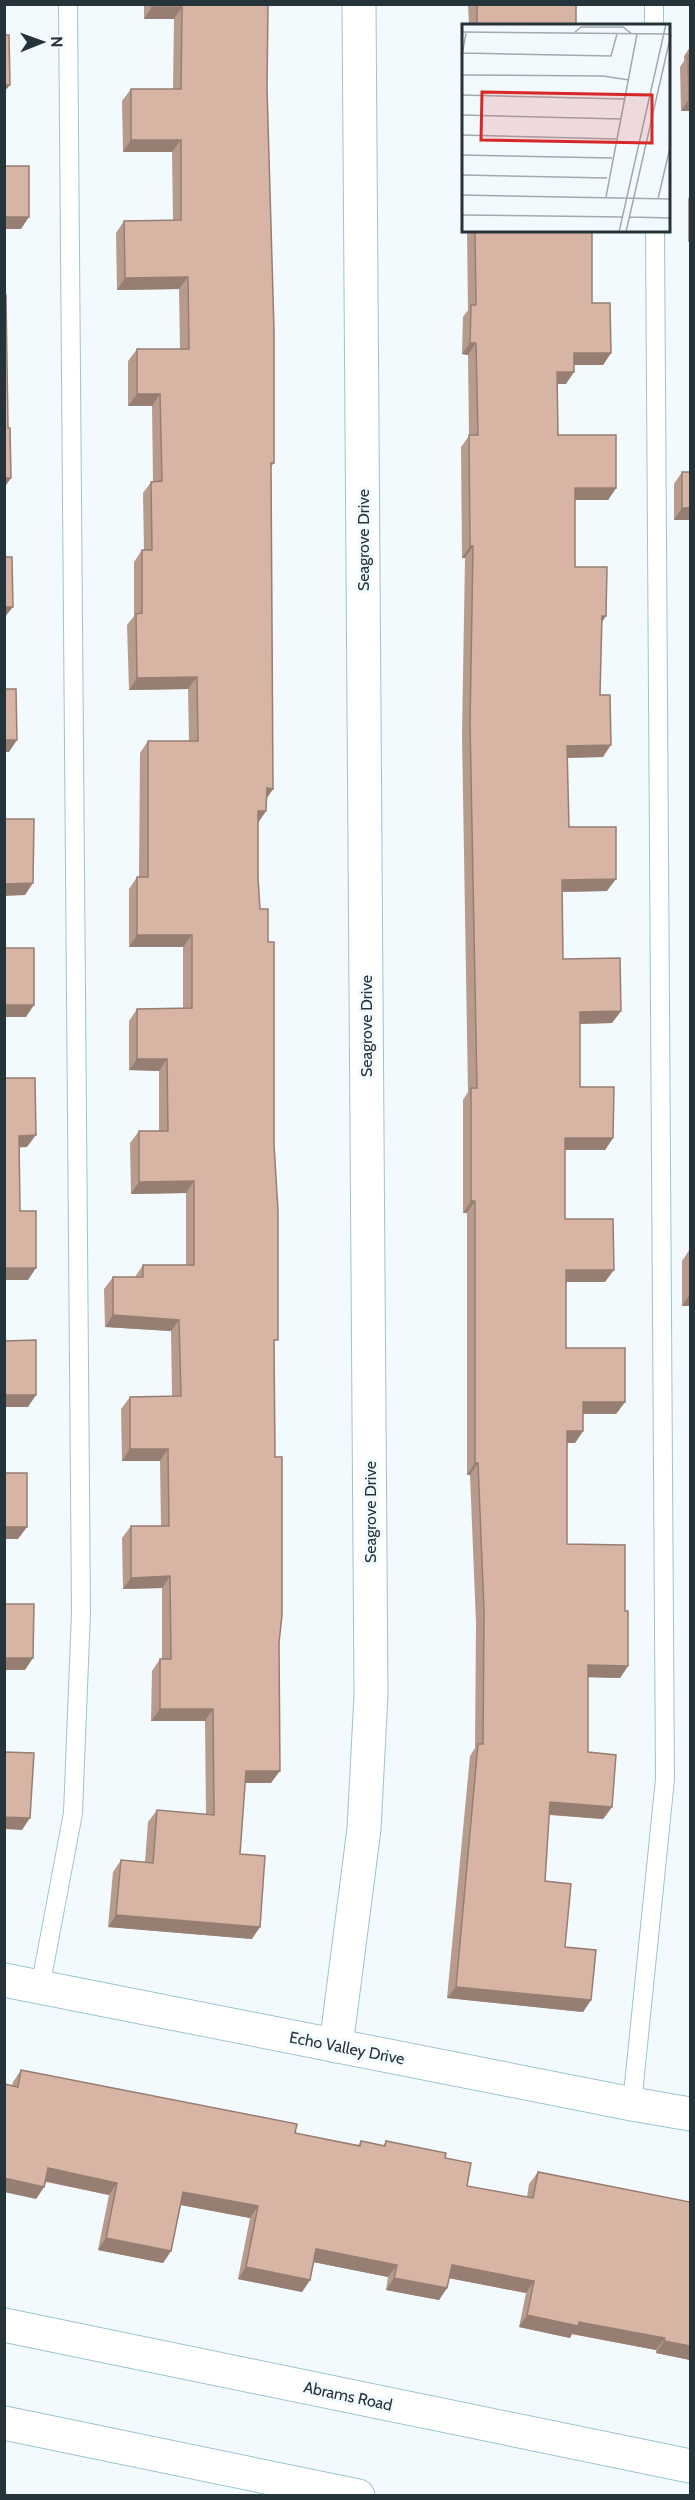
<svg xmlns="http://www.w3.org/2000/svg" width="695" height="2500" font-family="Cabin,sans-serif">
<style>
.lines{fill:none;stroke-linecap:round;stroke-linejoin:round}
.lane-casing{stroke:#9dc4d1;stroke-width:20}
.street-casing{stroke:#9dc4d1;stroke-width:35}
.secondary-casing{stroke:#9dc4d1;stroke-width:35}
.lane{stroke:#fff;stroke-width:18}
.street{stroke:#fff;stroke-width:33}
.secondary{stroke:#fff;stroke-width:33}
.wall{fill:#b99b8d}
.shaded-wall{fill:#967e73}
.building{fill:#d7b4a4;stroke:#967e73;stroke-width:1.5}
.labels{text-anchor:middle;dominant-baseline:central;stroke-width:6;stroke-linejoin:round;paint-order:stroke}
.street-label{font-size:16px;fill:#24343a;stroke:#f2fafd}
.inset-road{fill:none;stroke:#a0abaf;stroke-width:1.5}
.view{fill:#d62828;fill-opacity:0.15;stroke:#d62828;stroke-width:3}
.inset-edge{fill:none;stroke:#24343a;stroke-width:3}
</style>
<rect width="100%" height="100%" fill="#f2fafd"/>
<g class="lines">
<g class="lane-casing">
<g id="lane">
<path d="M654,4v22"/>
<path d="M40,1988l33,-175 8,-201 -13,-1608"/>
<path d="M632,2104l33,-325 -10,-1548"/>
</g>
</g>
<g class="street-casing">
<g id="street">
<path d="M4,1980l628,124 58,10"/>
<path d="M336,2046l28,-217 7,-134 -12,-1691"/>
</g>
</g>
<g class="secondary-casing">
<g id="secondary">
<path d="M4,2325l686,141"/>
<path d="M4,2423l354,73"/>
</g>
</g>
<use href="#lane" class="lane"/>
<use href="#street" class="street"/>
<use href="#secondary" class="secondary"/>
</g>
<g class="wall">
<path d="M144,4h124l-1,84 7,375 -3,4 2,322 -7,10v12l-8,11v55l2,32 8,33 6,403 1,112 4,186 -8,140h-26l-5,71 12,85 -144,-12 5,-55 8,-12 24,2 3,-40 9,-12 49,4 -1,-93h-54l1,-50 8,-12h2v-71l-39,1 -1,-51 9,-12h30l-1,-65h-38l-1,-52 9,-12 42,-1 -1,-65 -66,-4 -1,-38 9,-12h22l8,-12h43v-72l-55,1 -1,-51 9,-12h20v-60l-30,-1v-49l8,-12 46,-1v-61h-54v-58l8,-12h2l1,-124 8,-12h41l-1,-52 -59,1 -2,-65 7,-9v-54l8,-12h2l-1,-57 8,-11 2,-1 -1,-75h-24v-45l9,-12h43l-1,-60 -62,1 -1,-57 8,-12 49,-1 -1,-68h-49l-1,-51 9,-12h42l1,-70h-30z"/>
<path d="M468,4h108v22h-107z"/>
<path d="M690,47v64h-9l-1,-44 4,-6v-5z"/>
<path d="M690,195v47h-2v-43z"/>
<path d="M467,231h125v72l19,50 -8,12h-29l-8,19h-9l1,51 58,53 -8,12h-33v67l26,56 -1,72 3,62 -36,1 2,69 38,64 -45,1 1,67 58,52 -9,12 -32,1v63l33,51 -8,12h-40v69l40,63h-39v66l59,54 -9,12h-33v17l-8,12h-8v101l58,67 3,55 -8,12 -32,-1v75l24,55 -9,12 -54,-4 -4,66 20,66 26,53 -8,12 -136,-14 23,-242 5,-8 1,-125 -6,-148h-3v-262h-4v-113l5,-8 -6,-357 3,-177h-3l-1,-111 8,-11 -1,-81 -6,-1 1,-37 5,-7z"/>
<path d="M682,472h8v48h-16v-36z"/>
<path d="M690,1249v57h-8v-45z"/>
<path d="M21,2070l274,63 63,12 3,-4 22,5 3,-5 59,17 22,28 60,11 2,-13 9,-12 152,30v158l-34,-7v-3l-84,-16 -2,4 -51,-11 7,-34 -77,-15 -2,10 -8,12 -53,-10 2,-13 -74,-15 -4,18 -8,12 -64,-13 12,-61 -69,-13 -10,46 -8,12 -65,-13 11,-55 -63,-13 -2,5 -8,12 -24,-113 1,-4z"/>
</g>
<g class="shaded-wall">
<path d="M152,7h30l-8,12h-30z"/>
<path d="M4,85h6l-6,7z"/>
<path d="M689,99h1v12h-9z"/>
<path d="M131,140h50l-9,12h-49z"/>
<path d="M4,217h25l-8,12h-17z"/>
<path d="M188,277l-9,12 -62,1 8,-12z"/>
<path d="M470,343h6l-8,12 -6,-1z"/>
<path d="M574,353h37l-8,12h-37z"/>
<path d="M557,372h17l-8,12h-18z"/>
<path d="M137,394h23l-8,12h-24z"/>
<path d="M4,478h7l-7,10z"/>
<path d="M575,488h41l-8,12h-42z"/>
<path d="M682,508h8v12h-16z"/>
<path d="M470,546h3l-8,12h-3z"/>
<path d="M4,607h9l-9,11z"/>
<path d="M602,616h4l-8,12z"/>
<path d="M197,677l-9,12 -59,1 8,-12z"/>
<path d="M4,740h13l-8,12h-5z"/>
<path d="M611,745l-8,12 -44,1 8,-12z"/>
<path d="M267,788l6,1 -8,12z"/>
<path d="M258,811h8l-8,12z"/>
<path d="M616,879l-9,12 -53,1 8,-12z"/>
<path d="M33,883l-8,12 -21,1v-12z"/>
<path d="M137,935h55l-9,12h-54z"/>
<path d="M4,1005h30l-8,12h-22z"/>
<path d="M621,1011l-9,12 -41,1 9,-12z"/>
<path d="M137,1059h30l-8,12 -30,-1z"/>
<path d="M36,1135l-9,12 -17,1 9,-12z"/>
<path d="M565,1138h48l-8,12h-49z"/>
<path d="M194,1181l-8,12 -55,1 8,-12z"/>
<path d="M471,1201h4l-8,12h-4z"/>
<path d="M4,1268h32l-8,12h-24z"/>
<path d="M566,1270h48l-9,12h-47z"/>
<path d="M690,1294v12h-8z"/>
<path d="M113,1315l66,5 -8,11 -66,-4z"/>
<path d="M4,1395h32l-8,12h-24z"/>
<path d="M583,1402h42l-9,12h-41z"/>
<path d="M567,1431h16l-8,12h-16z"/>
<path d="M130,1449h38l-8,12h-38z"/>
<path d="M475,1463h3l-8,12h-3z"/>
<path d="M4,1527h23l-9,12h-14z"/>
<path d="M170,1576l-8,12 -39,1 8,-11z"/>
<path d="M4,1658h29l-8,12h-21z"/>
<path d="M588,1665l40,1 -8,12 -41,-1z"/>
<path d="M160,1709h53l-8,12h-54z"/>
<path d="M246,1771h34l-9,12h-34z"/>
<path d="M550,1802l62,5 -9,12 -61,-5z"/>
<path d="M4,1817l26,1 -8,12 -18,-1z"/>
<path d="M116,1915l144,12 -8,12 -144,-12z"/>
<path d="M456,1987l135,13 -8,12 -136,-14z"/>
<path d="M48,2168l69,15 -8,12 -69,-15z"/>
<path d="M4,2178l40,9 -8,12 -32,-7z"/>
<path d="M183,2192l75,14 -8,12 -75,-14z"/>
<path d="M106,2238l65,13 -8,12 -65,-13z"/>
<path d="M316,2249l81,16 -9,12 -80,-16z"/>
<path d="M452,2265l82,16 -8,12 -83,-16z"/>
<path d="M246,2267l64,13 -8,12 -64,-13z"/>
<path d="M394,2278l53,10 -8,12 -53,-10z"/>
<path d="M527,2315l52,7 86,16 -9,12 -84,-16 -2,4 -51,-11z"/>
<path d="M664,2341l26,5v14l-34,-7z"/>
</g>
<g class="building">
<path d="M152,4h116l-1,84 7,242v133h-3l2,326 -6,-1 -1,23h-8v66l2,32h8v33h6v202l4,67v129h-4l1,117h7v158l-3,28 1,128h-34l-6,83 25,2 -5,71 -144,-12 5,-55 32,3 4,-53 57,5 -1,-106h-53v-50h11l-1,-83 -39,2v-52h38l-1,-77h-38v-52l51,-1 -2,-76 -66,-5v-38h30v-12h51v-84l-55,1v-51h29l-1,-72h-30v-50l55,-1v-73h-55v-58h11v-136h50l-1,-64 -60,1 -1,-64 6,-1v-63h10l-1,-68 11,-1 -2,-87h-23v-45h52l-1,-72 -63,1 -1,-57 57,-1v-80h-50v-51h50l1,-82h-30z"/>
<rect x="477" y="4" width="99" height="22"/>
<path d="M4,35h5l1,50h-6z"/>
<path d="M688,55h2v44h-1z"/>
<rect x="4" y="166" width="25" height="51"/>
<path d="M475,231h117v72h18l1,50h-37v19h-17l1,63h58v53h-41v79h32l-1,49h-4l-2,79h10l1,50 -44,1 2,81h47v52l-54,1 1,79 57,-1 1,53 -41,1v75h34l-1,51h-48v81h48l1,51h-48v78h59v54h-42v29h-16v113l58,1v66h3v55l-40,-1v87l28,3 -4,52 -62,-5 -5,79 26,3 -6,63 31,3 -5,50 -135,-13 22,-243h5l1,-133 -6,-148h-3v-262h-4v-113h6l-7,-365 3,-177h-3l-1,-111h9l-2,-92h-6l1,-38h5z"/>
<path d="M4,295h2l2,133h2l1,50h-7z"/>
<rect x="682" y="472" width="8" height="36"/>
<path d="M4,557h8l1,50h-9z"/>
<path d="M4,689h12l1,51h-13z"/>
<path d="M4,819h30l-1,64 -29,1z"/>
<rect x="4" y="948" width="30" height="57"/>
<path d="M4,1078h31l1,57 -17,1 1,75h16v57h-32z"/>
<path d="M36,1340v55h-32v-54z"/>
<rect x="4" y="1473" width="23" height="54"/>
<path d="M4,1604h30l-1,54h-29z"/>
<path d="M4,1752l30,1 -4,65 -26,-1z"/>
<path d="M21,2070l276,54 -2,9 65,13 1,-5 24,5 1,-5 60,12 -1,5 26,5 -4,23 66,12 5,-26 152,30v144l-26,-5 1,-3 -86,-16 -1,4 -51,-11 7,-34 -82,-16 -5,23 -53,-10 3,-13 -81,-16 -6,31 -64,-13 12,-61 -75,-14 -12,59 -65,-13 11,-55 -69,-15 -4,19 -40,-9v-94l14,3z"/>
</g>
<g class="labels">
<g class="street-label">
<text transform="translate(363 540) rotate(-90)">Seagrove Drive</text>
<text transform="translate(366 1026) rotate(-90)">Seagrove Drive</text>
<text transform="translate(370 1512) rotate(-90)">Seagrove Drive</text>
<text transform="translate(347 2048) rotate(11)">Echo Valley Drive</text>
<text transform="translate(348 2396) rotate(12)">Abrams Road</text>
</g>
</g>
<g transform="translate(462 24)">
<rect width="208" height="208" fill="#f2fafd"/>
<path class="inset-road" d="M0,8l208,2M113,8l6,-5h42l9,7M1,29l148,3 6,-22M0,31l4,-22M0,51l141,1 26,4M0,71l163,4M0,91l159,4M0,111l154,4M0,131l150,3M0,151l145,3M0,171l209,4M144,173l31,-163M196,175l13,-56M0,191l161,2M168,193l41,1M157,208l47,-208M164,208l45,-198"/>
<path class="view" d="M20,68l170,3v48l-171,-3z"/>
<rect width="208" height="208" class="inset-edge"/>
</g>
<rect width="695" height="2500" fill="none" stroke="#24343a" stroke-width="12"/>
<g transform="translate(42 42) rotate(89)" stroke="#f2fafd" stroke-width="4.5" paint-order="stroke">
<path d="M0-4.5L10 22L0 15L-10 22Z" fill="#24343a"/>
<text y="-9" font-size="16" font-weight="bold" text-anchor="middle" fill="#24343a">N</text>
</g>
</svg>
